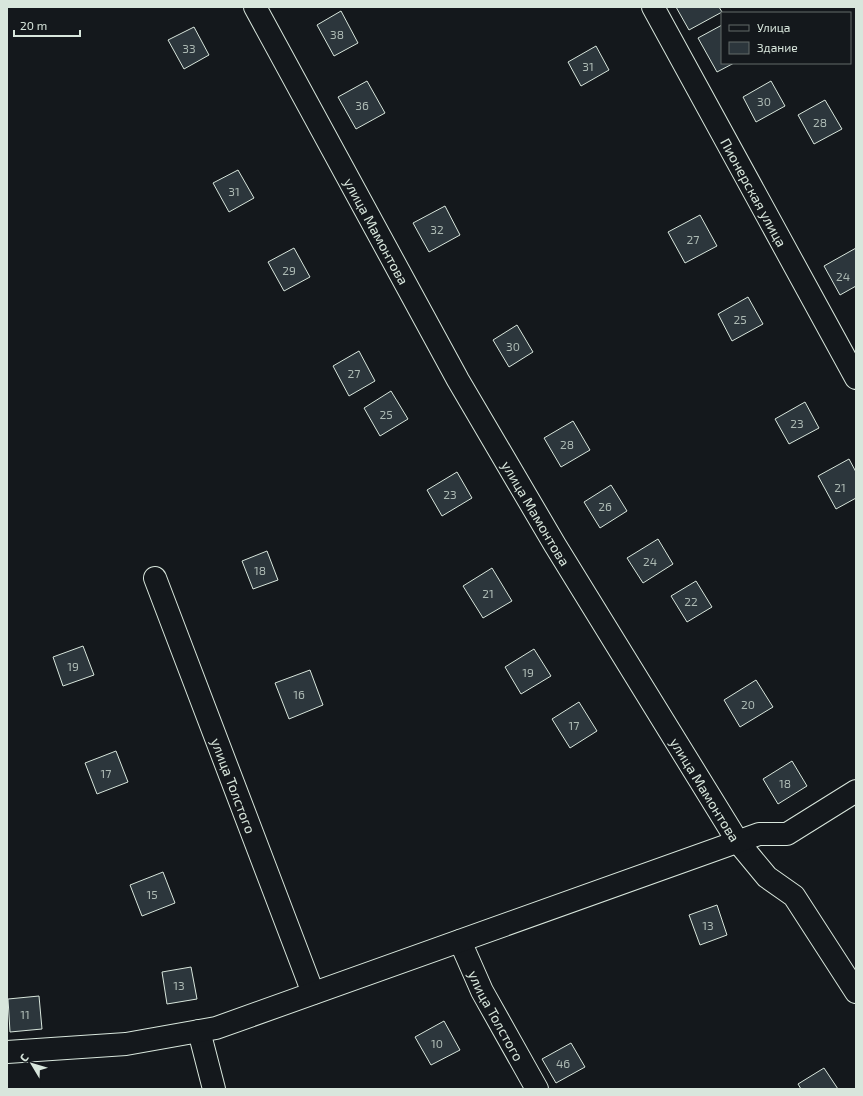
<svg xmlns="http://www.w3.org/2000/svg" width="863" height="1096" font-family="'Exo 2',sans-serif">
<style>
.building{fill:#2c363c;stroke:#d8e6dc}
.lines{fill:none;stroke-linecap:round;stroke-linejoin:round}
.minor-casing{stroke:#d8e6dc;stroke-width:24}
.minor{stroke:#14181c;stroke-width:22}
.labels{text-anchor:middle;dominant-baseline:central;stroke-width:3;stroke-linejoin:round;paint-order:stroke}
.number-label{font-size:12px;fill:#adbab4}
.street-label{font-size:14px;fill:#d8e6dc;stroke:#14181c}
</style>
<rect width="100%" height="100%" fill="#14181c"/>
<g class="building">
<path d="M676,7h43l3,5 -33,18z"/>
<path d="M341,11l17,32 -24,13 -17,-31z"/>
<path d="M722,25v38h12l-17,9 -19,-34z"/>
<path d="M194,27l15,28 -25,14 -16,-29z"/>
<path d="M596,46l13,24 -28,16 -13,-24z"/>
<path d="M367,81l18,32 -29,16 -18,-32z"/>
<path d="M771,81l14,25 -29,16 -13,-25z"/>
<path d="M825,100l17,29 -28,15 -16,-29z"/>
<path d="M238,170l16,28 -25,14 -16,-29z"/>
<path d="M445,206l15,29 -31,17 -16,-29z"/>
<path d="M700,215l17,31 -32,17 -17,-31z"/>
<path d="M294,248l16,29 -26,14 -16,-29z"/>
<path d="M856,248v38l-16,9 -16,-29z"/>
<path d="M748,297l15,27 -31,17 -14,-27z"/>
<path d="M517,325l16,27 -24,15 -16,-27z"/>
<path d="M359,351l16,30 -26,15 -16,-30z"/>
<path d="M391,391l17,28 -28,17 -16,-28z"/>
<path d="M805,402l14,26 -30,16 -14,-25z"/>
<path d="M573,421l17,29 -29,17 -17,-29z"/>
<path d="M849,459l7,13v26l-20,11 -18,-33z"/>
<path d="M457,472l15,26 -30,18 -15,-26z"/>
<path d="M611,485l16,26 -27,17 -16,-26z"/>
<path d="M658,539l15,25 -30,19 -16,-25z"/>
<path d="M267,551l11,29 -25,9 -11,-28z"/>
<path d="M492,568l20,33 -29,17 -20,-32z"/>
<path d="M696,581l16,26 -25,15 -16,-26z"/>
<path d="M83,646l11,29 -31,11 -10,-29z"/>
<path d="M534,649l17,27 -30,18 -16,-27z"/>
<path d="M310,670l13,35 -34,14 -14,-36z"/>
<path d="M756,680l17,27 -33,20 -16,-27z"/>
<path d="M579,702l18,29 -27,17 -18,-29z"/>
<path d="M116,751l12,31 -31,12 -12,-31z"/>
<path d="M792,761l15,25 -29,18 -15,-25z"/>
<path d="M163,872l12,31 -33,13 -12,-31z"/>
<path d="M717,905l10,30 -27,10 -11,-30z"/>
<path d="M191,967l6,32 -30,5 -5,-32z"/>
<path d="M39,996l3,33 -32,3 -2,-33z"/>
<path d="M444,1021l16,29 -29,15 -16,-28z"/>
<path d="M571,1043l14,24 -29,16 -14,-24z"/>
<path d="M824,1068l14,21h-37l-3,-5z"/>
</g>
<g class="lines">
<g class="minor-casing">
<g id="minor">
<path id="s1" d="M255,7l203,373 97,165 183,297 29,35 27,19 62,96"/>
<path id="s2" d="M653,7l203,371"/>
<path id="s3" d="M155,578l158,415"/>
<path id="s4" d="M460,941l22,50 55,98"/>
<path d="M199,1031l15,58"/>
<path d="M7,1052l119,-8 90,-16 543,-194h28l69,-43"/>
</g>
</g>
<use href="#minor" class="minor"/>
</g>
<g class="labels">
<g class="number-label">
<text x="337" y="34">38</text>
<text x="189" y="48">33</text>
<text x="588" y="66">31</text>
<text x="764" y="101">30</text>
<text x="362" y="105">36</text>
<text x="820" y="122">28</text>
<text x="234" y="191">31</text>
<text x="437" y="229">32</text>
<text x="693" y="239">27</text>
<text x="289" y="270">29</text>
<text x="843" y="276">24</text>
<text x="740" y="319">25</text>
<text x="513" y="346">30</text>
<text x="354" y="373">27</text>
<text x="386" y="414">25</text>
<text x="797" y="423">23</text>
<text x="567" y="444">28</text>
<text x="840" y="487">21</text>
<text x="450" y="494">23</text>
<text x="605" y="506">26</text>
<text x="650" y="561">24</text>
<text x="260" y="570">18</text>
<text x="488" y="593">21</text>
<text x="691" y="601">22</text>
<text x="73" y="666">19</text>
<text x="528" y="672">19</text>
<text x="299" y="694">16</text>
<text x="748" y="704">20</text>
<text x="574" y="725">17</text>
<text x="106" y="773">17</text>
<text x="785" y="783">18</text>
<text x="152" y="894">15</text>
<text x="708" y="925">13</text>
<text x="179" y="985">13</text>
<text x="25" y="1014">11</text>
<text x="437" y="1043">10</text>
<text x="563" y="1063">46</text>
</g>
<g class="street-label">
<text stroke="none"><textPath href="#s2" startOffset="211">Пионерская улица</textPath></text>
<text stroke="none"><textPath href="#s1" startOffset="255">улица Мамонтова</textPath></text>
<text stroke="none"><textPath href="#s1" startOffset="579">улица Мамонтова</textPath></text>
<text stroke="none"><textPath href="#s3" startOffset="222">улица Толстого</textPath></text>
<text stroke="none"><textPath href="#s1" startOffset="903">улица Мамонтова</textPath></text>
<text stroke="none"><textPath href="#s4" startOffset="83">улица Толстого</textPath></text>
</g>
</g>
<rect width="863" height="1096" fill="none" stroke="#d8e6dc" stroke-width="16"/>
<rect x="721" y="12" width="130" height="52" fill="#14181c" stroke="#626a69"/>
<rect x="729" y="25" width="20" height="6" fill="#14181c" stroke="#626a69"/>
<text x="757" y="32" font-size="12" fill="#d8e6dc">Улица</text>
<rect x="729" y="42" width="20" height="12" fill="#2c363c" stroke="#626a69"/>
<text x="757" y="52" font-size="12" fill="#d8e6dc">Здание</text>
<g transform="translate(32 1064) rotate(308)" stroke="#14181c" stroke-width="3" paint-order="stroke">
<path d="M0-3L7 15L0 10L-7 15Z" fill="#d8e6dc"/>
<text y="-6" font-size="11" font-weight="bold" text-anchor="middle" fill="#d8e6dc">С</text>
</g>
<path d="M14 30v6h66v-6" fill="none" stroke="#d8e6dc" stroke-width="2"/>
<text x="20" y="30" font-size="12" fill="#d8e6dc" stroke="#14181c" stroke-width="3" paint-order="stroke">20 m</text>
</svg>
